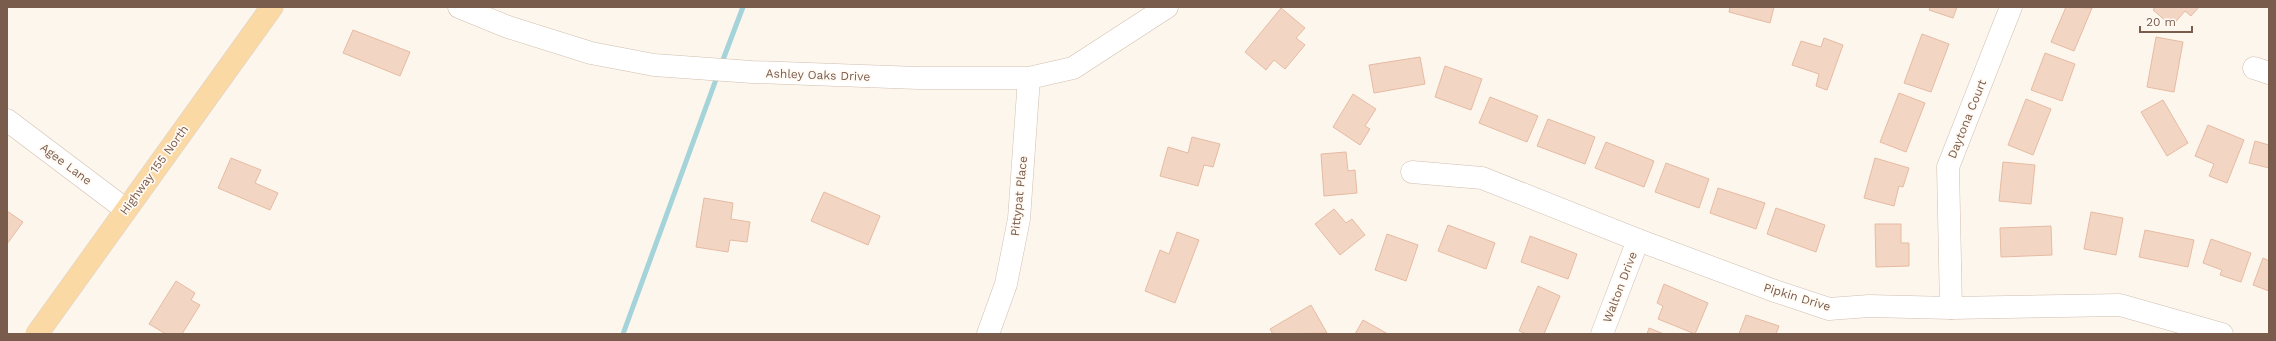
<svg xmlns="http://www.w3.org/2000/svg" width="2276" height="341" font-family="'Work Sans',sans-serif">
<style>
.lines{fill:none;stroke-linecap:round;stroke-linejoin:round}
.stream{stroke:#a5d3da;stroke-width:5}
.building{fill:#f3d5c3;stroke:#e6bba3}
.minor-casing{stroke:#d1beb0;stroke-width:23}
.major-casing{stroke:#dad1cd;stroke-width:23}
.minor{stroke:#fff;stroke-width:22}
.major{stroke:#fbd9a5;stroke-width:22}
.labels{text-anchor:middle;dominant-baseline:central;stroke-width:3.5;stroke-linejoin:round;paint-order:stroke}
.street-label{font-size:12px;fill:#7a5c4d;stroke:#fffaf3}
</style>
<rect width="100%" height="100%" fill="#fdf6ec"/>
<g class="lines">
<g class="stream">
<path d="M721,65l22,-58"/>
<path d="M623,334l95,-260"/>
</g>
</g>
<g class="building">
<path d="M1730,7h44l-4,16 -41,-11z"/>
<path d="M1930,7h27l-4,11 -24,-8z"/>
<path d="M2066,7l26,1 -18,43 -23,-9z"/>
<path d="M2155,7h44l-8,9 -6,-5 -13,15 -19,-16z"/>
<path d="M1281,8l24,20 -9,10 9,7 -20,24 -11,-9 -8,10 -21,-18z"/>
<path d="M353,30l57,22 -10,24 -57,-23z"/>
<path d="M1922,34l27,10 -18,48 -27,-9z"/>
<path d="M2156,37l27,5 -9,50 -27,-5z"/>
<path d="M1824,38l19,7 -16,45 -11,-4 3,-12 -27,-9 9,-24 20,6z"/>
<path d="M2045,53l30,11 -13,37 -31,-11z"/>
<path d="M1420,57l5,27 -51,9 -5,-28z"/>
<path d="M1445,66l37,13 -11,31 -36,-13z"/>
<path d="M1899,93l26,10 -19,49 -26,-10z"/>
<path d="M1353,94l23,15 -11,17 5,3 -10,16 -27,-18z"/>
<path d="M1490,97l48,19 -11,26 -48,-19z"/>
<path d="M2026,99l25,10 -18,46 -25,-10z"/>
<path d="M2163,100l25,43 -21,13 -26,-44z"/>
<path d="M1548,119l47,18 -10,27 -48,-18z"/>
<path d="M2208,125l36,15 -17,43 -18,-7 5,-12 -19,-8z"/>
<path d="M1192,137l28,7 -7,23 -9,-2 -6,21 -38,-10 8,-29 20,6z"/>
<path d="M2255,141l14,4v23l-20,-5z"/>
<path d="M1606,142l48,19 -10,26 -49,-19z"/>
<path d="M1346,152l2,19 7,-1 2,23 -33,3 -3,-42z"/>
<path d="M231,158l30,12 -6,13 23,10 -8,17 -52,-22z"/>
<path d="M1875,158l34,10 -6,19 -4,-1 -5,20 -30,-8z"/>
<path d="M2003,162l32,3 -4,39 -32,-3z"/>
<path d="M1666,163l43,16 -10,29 -44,-16z"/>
<path d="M1718,188l47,15 -9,26 -46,-16z"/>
<path d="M824,192l56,24 -12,29 -57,-24z"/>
<path d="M704,198l29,5 -2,16 19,3 -3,20 -17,-2 -2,12 -32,-5z"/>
<path d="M1776,208l49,17 -9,27 -49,-18z"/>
<path d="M1334,209l12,14 6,-4 13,16 -25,20 -25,-31z"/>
<path d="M7,211l16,11 -16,22z"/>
<path d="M2091,212l32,6 -7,37 -32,-6z"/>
<path d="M1875,224h26v19h8v23l-33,1z"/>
<path d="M1448,225l47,18 -9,26 -48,-18z"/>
<path d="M2051,226l1,29 -51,2 -1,-29z"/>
<path d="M2145,230l49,10 -6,27 -49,-10z"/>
<path d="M1177,232l22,8 -24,63 -30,-12 15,-41 9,4z"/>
<path d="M1387,234l31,11 -12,36 -31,-11z"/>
<path d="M1530,236l47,18 -9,25 -47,-17z"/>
<path d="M2211,239l40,14 -10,29 -21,-7 2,-5 -19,-7z"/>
<path d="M2263,258l6,3v30l-16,-6z"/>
<path d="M176,281l19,12 -4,7 9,5 -18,29h-16l-17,-10z"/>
<path d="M1664,284l44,19 -13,31 -37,-15 5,-13 -6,-3z"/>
<path d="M1538,286l22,10 -16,38h-17l-8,-3z"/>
<path d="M1311,305l16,28 -54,1 -3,-5z"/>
<path d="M1746,315l33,11 -3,8h-37z"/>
<path d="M1363,320l25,14h-33z"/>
<path d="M1649,328l15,6h-17z"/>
</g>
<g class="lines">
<g class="minor-casing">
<g id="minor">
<path d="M459,7l49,20 83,26 63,12 98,7 166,6h111l44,-10 94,-61"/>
<path d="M2254,68l15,5"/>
<path d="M7,120l118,89"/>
<path d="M1412,172l70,6 156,62 134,50 57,19 40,-3 82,2 169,-3 102,29"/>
<path d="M1951,308l-3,-141 63,-160"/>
<path d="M988,334l18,-50 13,-65 10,-141"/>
<path d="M1602,334l36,-94"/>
</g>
</g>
<g class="major-casing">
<path id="major" d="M37,334l235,-327"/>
</g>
<use href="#minor" class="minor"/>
<use href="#major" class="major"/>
</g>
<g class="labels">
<g class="street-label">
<text transform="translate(818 75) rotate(2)">Ashley Oaks Drive</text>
<text transform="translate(1967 119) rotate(-68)">Daytona Court</text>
<text transform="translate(66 164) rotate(37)">Agee Lane</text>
<text transform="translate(154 170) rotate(-54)">Highway 155 North</text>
<text transform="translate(1019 196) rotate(-84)">Pittypat Place</text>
<text transform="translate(1620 287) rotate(-69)">Walton Drive</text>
<text transform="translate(1797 297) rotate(17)">Pipkin Drive</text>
</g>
</g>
<rect width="2276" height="341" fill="none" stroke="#7a5c4d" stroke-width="16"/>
<path d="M2140 26v6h52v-6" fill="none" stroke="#7a5c4d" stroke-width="2"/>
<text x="2146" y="26" font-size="12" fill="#7a5c4d" stroke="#fffaf3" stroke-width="3" paint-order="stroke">20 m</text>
</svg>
